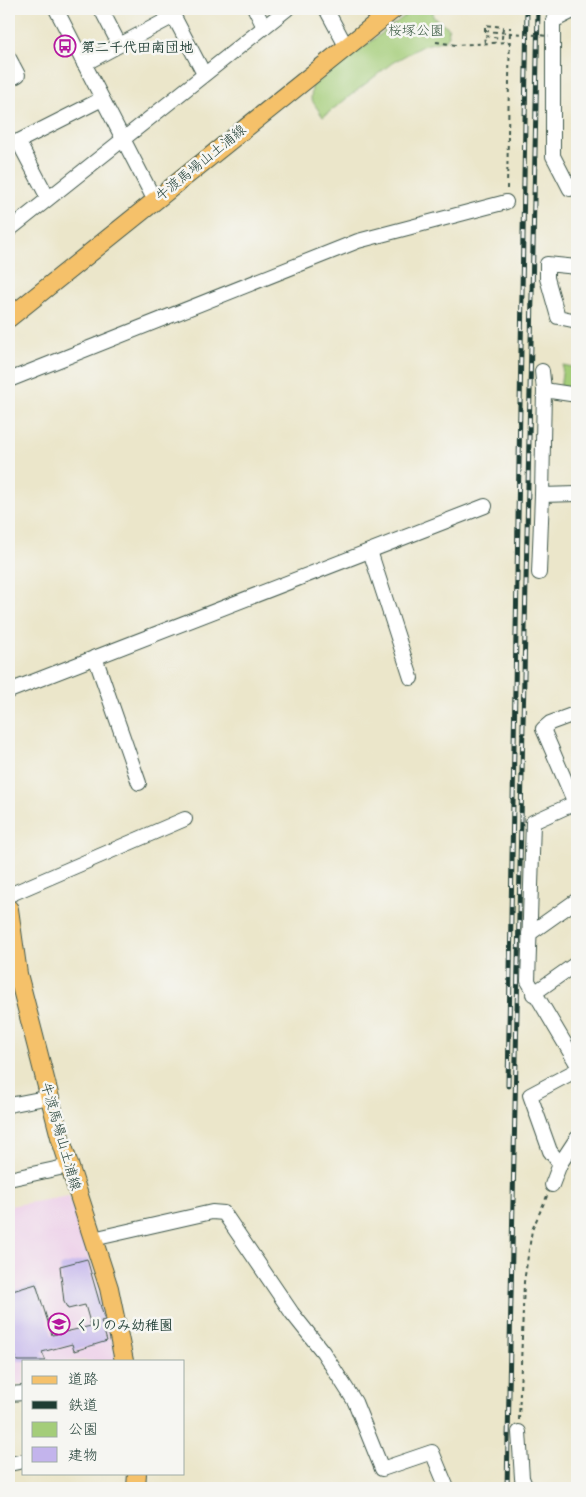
<svg xmlns="http://www.w3.org/2000/svg" width="586" height="1497" font-family="Mali,'Klee One',sans-serif">
<style>
.built{fill:#edd0e9}
.green{fill:#a4cd79;stroke:#628556}
.building{fill:#c3b4ec}
.lines{fill:none;stroke-linecap:round;stroke-linejoin:round}
.minor-casing{stroke:#3e564a;stroke-width:16}
.major-casing{stroke:#3e564a;stroke-width:20}
.path{stroke:#3e564a;stroke-width:2;stroke-dasharray:4 4;stroke-linecap:butt}
.minor{stroke:#fff;stroke-width:14}
.major{stroke:#f5c16b;stroke-width:18}
.rail-casing{stroke:#1f3d34;stroke-width:5}
.rail{stroke:#f6f6f2;stroke-width:3;stroke-dasharray:9;stroke-linecap:butt}
.path-bridge{stroke:#3e564a;stroke-width:2;stroke-dasharray:4 4;stroke-linecap:butt}
.labels{text-anchor:middle;dominant-baseline:central;stroke-width:5;stroke-linejoin:round;paint-order:stroke}
.park-label{font-size:14px;fill:#3a5a42;stroke:#f6f6f2}
.poi-label{font-size:14px;font-weight:bold;fill:#1f3d34;stroke:#f6f6f2;text-anchor:start}
.street-label{font-size:14px;fill:#1f3d34;stroke:#f6f6f2}
</style>
<rect width="100%" height="100%" fill="#f6f6f2"/>
<filter id="ink" filterUnits="userSpaceOnUse"><feTurbulence type="fractalNoise" baseFrequency=".02" numOctaves="2"/><feDisplacementMap in="SourceGraphic" scale="10" xChannelSelector="R" yChannelSelector="G"/><feConvolveMatrix kernelMatrix="1 2 1 2 8 2 1 2 1" color-interpolation-filters="sRGB"/></filter>
<filter id="wash" filterUnits="userSpaceOnUse"><feTurbulence type="fractalNoise" baseFrequency=".0096" numOctaves="4" result="noise"/><feDisplacementMap in="SourceGraphic" scale="20" xChannelSelector="R" yChannelSelector="G"/><feGaussianBlur stdDeviation="1.12" result="paint"/><feColorMatrix in="noise" values="0 0 0 0 0 0 0 0 0 0 0 0 0 0 0 0 0 1.4 0 .05"/><feComposite in="paint" operator="in"/></filter>
<g filter="url(#wash)">
<rect width="100%" height="100%" fill="#ebe6ca"/>
<path class="built" d="M69,1196l31,92 16,73h-92v24l-15,-2v-177z"/>
<g class="green">
<path d="M414,9h19v8l15,10 1,9 -4,4 -23,6 -30,17 -69,54 -12,-18 1,-13z"/>
<path d="M563,365l14,3v22h-17z"/>
</g>
<g id="blocks">
<path class="building" d="M87,1259l17,59 1,2 -4,1 6,20 -33,10 -2,-7 -30,8 4,9h-29l-8,-26v-43l27,-8 16,51 39,-9 -6,-21 -17,4 -4,-7 -4,-36z"/>
</g>
</g>
<g filter="url(#ink)">
<use href="#blocks" fill-opacity="0" stroke="#3e564a" stroke-width="1"/>
<g class="lines">
<g class="minor-casing">
<g id="minor">
<path d="M56,9l98,190"/>
<path d="M101,9l18,35"/>
<path d="M170,9l34,65"/>
<path d="M255,9l9,18"/>
<path d="M326,9l20,37"/>
<path d="M577,9l-24,12v135l17,33 7,-4"/>
<path d="M9,58l9,17 -9,5"/>
<path d="M84,64l90,-48"/>
<path d="M18,141l30,57"/>
<path d="M9,146l93,-47"/>
<path d="M9,230l278,-221"/>
<path d="M577,267l-30,-3v14l11,39 19,4"/>
<path d="M542,371l2,19 -2,105 35,-1"/>
<path d="M9,380l349,-139 148,-39"/>
<path d="M544,390l33,5"/>
<path d="M370,551l41,127"/>
<path d="M539,573l3,-78"/>
<path d="M95,657l44,126"/>
<path d="M9,691l476,-185"/>
<path d="M577,713l-27,10 -7,6 34,79"/>
<path d="M575,803l-42,19 -5,159 49,83"/>
<path d="M9,895l176,-76"/>
<path d="M529,934l48,-34"/>
<path d="M533,994l44,-31"/>
<path d="M9,1105l41,-8"/>
<path d="M560,1164l-10,-13 -20,-56 47,-25"/>
<path d="M9,1179l60,-13"/>
<path d="M552,1185l8,-21 17,-26"/>
<path d="M93,1239l119,-27 12,1 68,100 31,39 32,50 27,67 50,-17 15,36"/>
<path d="M9,1394l15,-1"/>
<path d="M519,1432l3,46 4,10"/>
<path d="M9,1464l15,-3"/>
</g>
</g>
<g class="major-casing">
<g id="major">
<path d="M9,318l385,-309"/>
<path d="M9,909l9,65 42,163 49,151 15,73"/>
<path d="M136,1488l1,-15"/>
</g>
</g>
<g class="path">
<path d="M485,31v-6l18,2 -1,11 -18,-2 1,7"/>
<path d="M436,42l20,3 54,-3"/>
<path d="M507,189l3,-162"/>
<path d="M519,1420l5,-138 8,-52 15,-34"/>
</g>
<use href="#minor" class="minor"/>
<use href="#major" class="major"/>
<g class="rail-casing">
<g id="rail">
<path d="M508,1086l19,-1077"/>
<path d="M507,1488l31,-1479"/>
</g>
</g>
<use href="#rail" class="rail"/>
<path class="path-bridge" d="M485,31l64,5"/>
</g>
</g>
<defs>
<g id="bus-ring" transform="scale(1.125)"><circle r="9.5" fill="#f6f6f2" stroke="#b5179e" stroke-width="1.5"/><path d="M-5-6H5V4H4V6H2V4H-2V6H-4V4H-5ZM-3.5-4V0h7V-4ZM-3.5 1.2v1.5H-2V1.2ZM2 1.2v1.5H3.5V1.2Z" fill="#b5179e"/></g>
<g id="school-ring" transform="scale(1.125)"><circle r="9.5" fill="#f6f6f2" stroke="#b5179e" stroke-width="1.5"/><path d="M0-5L7-2L0 1L-7-2ZM-4 1L0 2.5L4 1V4Q0 6-4 4Z" fill="#b5179e"/></g>
</defs>
<g fill-rule="evenodd">
<use href="#bus-ring" x="65" y="46"/>
<use href="#school-ring" x="59" y="1324"/>
</g>
<g class="labels">
<g class="park-label">
<text x="416" y="29">桜塚公園</text>
</g>
<g class="poi-label">
<text x="81" y="46">第二千代田南団地</text>
<text x="75" y="1324">くりのみ幼稚園</text>
</g>
<g class="street-label">
<text transform="translate(200 162) rotate(-39)">牛渡馬場山土浦線</text>
<text transform="translate(62 1136) rotate(74)">牛渡馬場山土浦線</text>
</g>
</g>
<rect width="586" height="1497" fill="none" stroke="#f6f6f2" stroke-width="30"/>
<rect x="22" y="1360" width="162" height="115" fill="#f6f6f2" stroke="#a0aca6"/>
<rect x="32" y="1376" width="25" height="8" fill="#f5c16b" stroke="#a0aca6"/>
<text x="68" y="1384" font-size="15" fill="#1f3d34">道路</text>
<rect x="32" y="1401" width="25" height="8" fill="#1f3d34" stroke="#a0aca6"/>
<text x="68" y="1410" font-size="15" fill="#1f3d34">鉄道</text>
<rect x="32" y="1422" width="25" height="15" fill="#a4cd79" stroke="#a0aca6"/>
<text x="68" y="1434" font-size="15" fill="#1f3d34">公園</text>
<rect x="32" y="1447" width="25" height="15" fill="#c3b4ec" stroke="#a0aca6"/>
<text x="68" y="1460" font-size="15" fill="#1f3d34">建物</text>
</svg>
